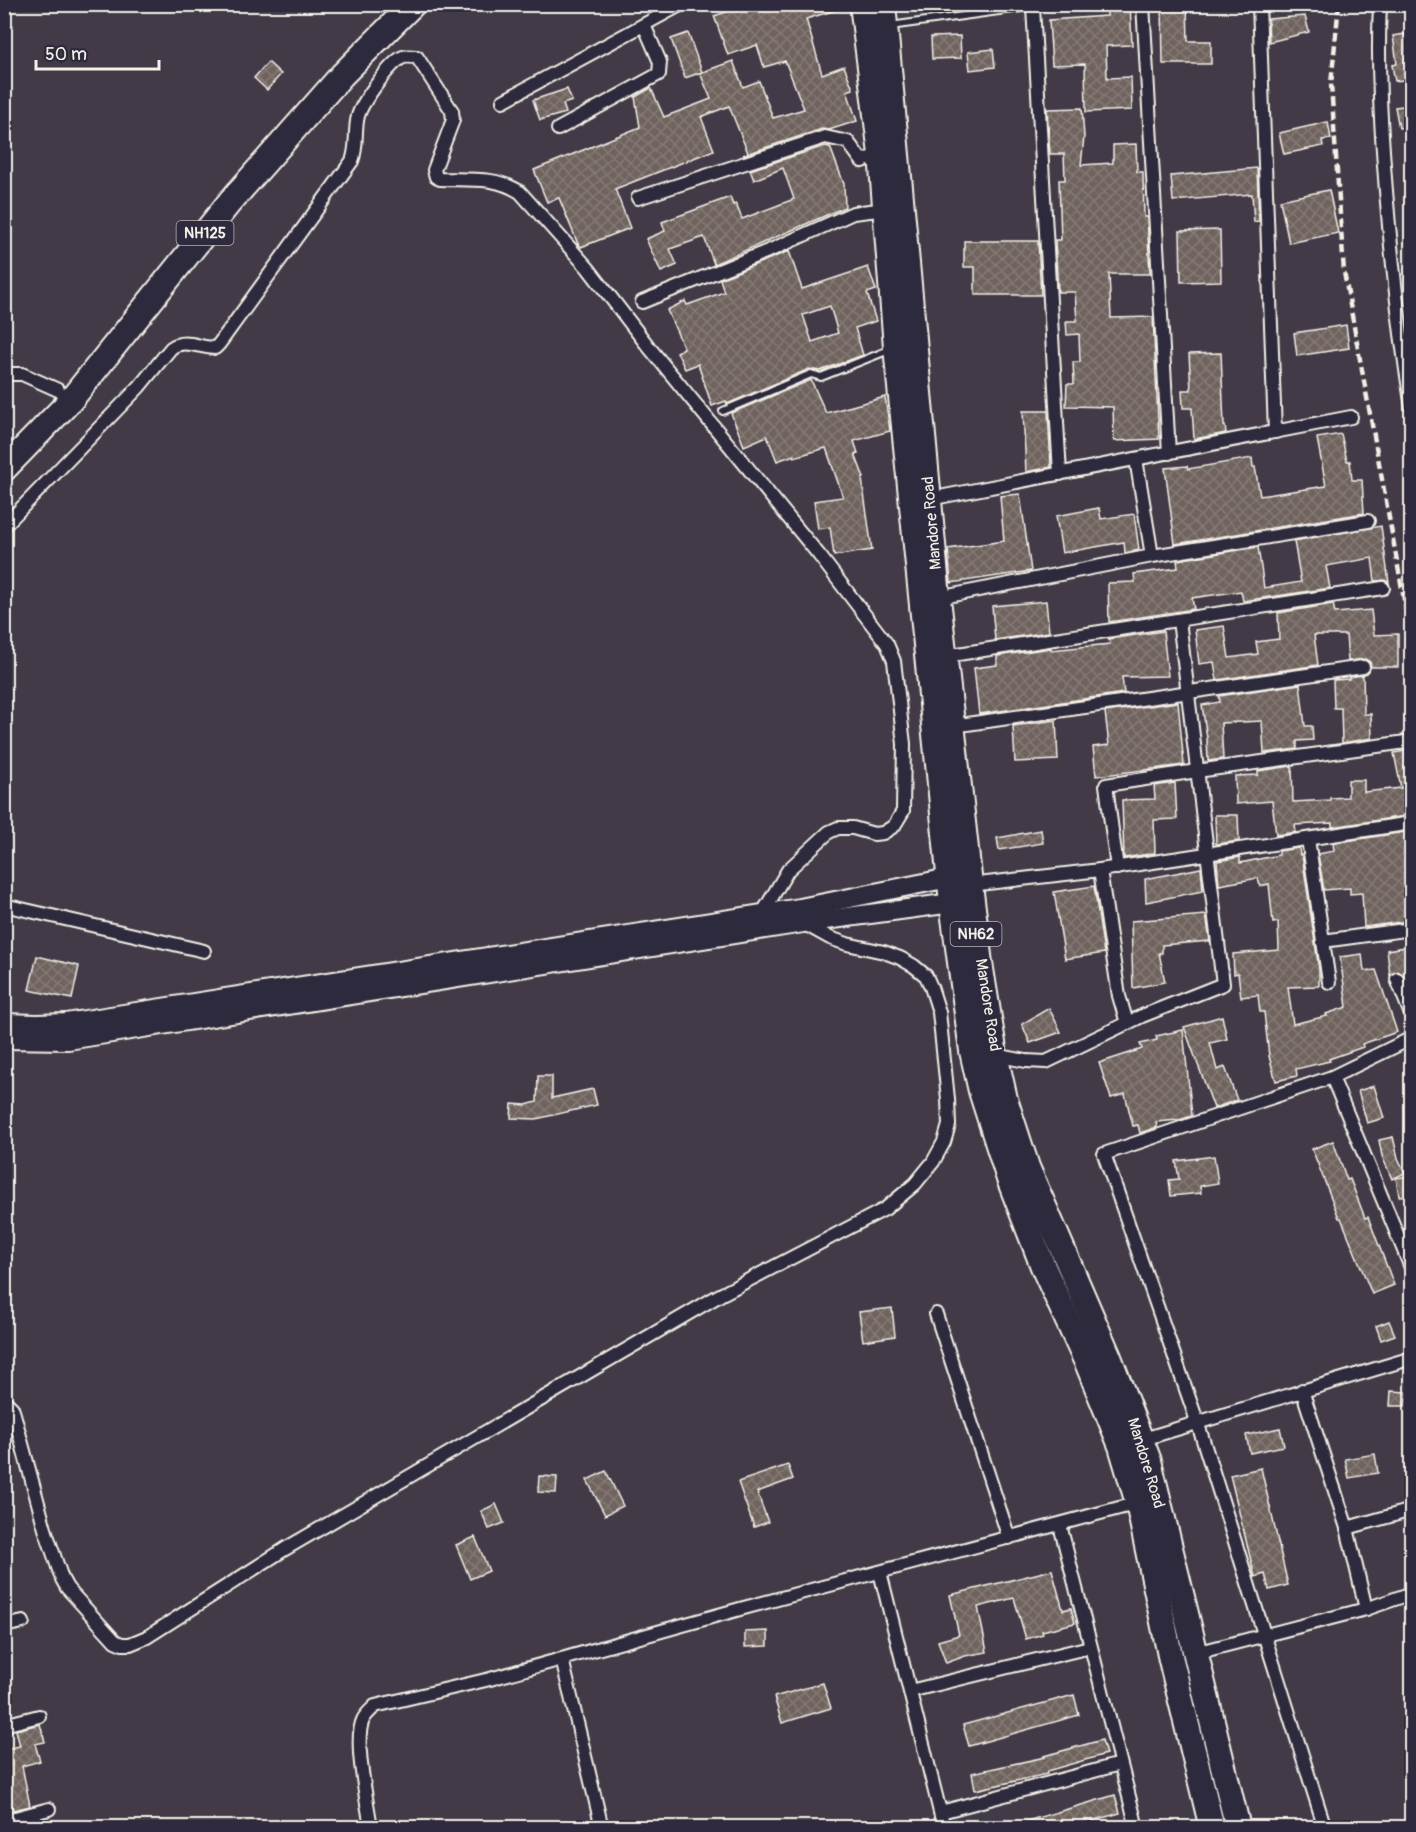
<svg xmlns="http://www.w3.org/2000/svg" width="1416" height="1832" font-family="Pangolin,sans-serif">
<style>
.building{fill:url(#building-cross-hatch);stroke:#f4f1e8;stroke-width:1.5;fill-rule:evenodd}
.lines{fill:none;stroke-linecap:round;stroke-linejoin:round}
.lane-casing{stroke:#f4f1e8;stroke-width:10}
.street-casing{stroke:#f4f1e8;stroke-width:16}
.secondary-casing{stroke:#f4f1e8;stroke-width:22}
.highway-casing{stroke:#f4f1e8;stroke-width:28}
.lane{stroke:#2f2a3d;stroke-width:6}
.street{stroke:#2f2a3d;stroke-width:12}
.secondary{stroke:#2f2a3d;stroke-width:18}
.highway{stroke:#2f2a3d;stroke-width:24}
.rail{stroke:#f4f1e8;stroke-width:4.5;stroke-dasharray:9 4.5;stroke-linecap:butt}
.labels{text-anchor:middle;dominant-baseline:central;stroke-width:5;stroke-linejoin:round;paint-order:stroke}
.shield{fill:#2f2a3d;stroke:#b9b5b5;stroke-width:1.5}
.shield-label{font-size:15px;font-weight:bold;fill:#f4f1e8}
.street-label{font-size:16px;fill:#f4f1e8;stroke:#2f2a3d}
</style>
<defs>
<pattern id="building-cross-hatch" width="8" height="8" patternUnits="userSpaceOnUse" patternTransform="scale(1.5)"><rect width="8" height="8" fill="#6f635e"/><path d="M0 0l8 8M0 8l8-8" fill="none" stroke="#847a75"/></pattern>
</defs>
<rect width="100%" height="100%" fill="#423b47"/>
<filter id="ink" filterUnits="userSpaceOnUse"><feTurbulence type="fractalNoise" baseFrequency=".0167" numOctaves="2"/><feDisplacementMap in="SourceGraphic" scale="12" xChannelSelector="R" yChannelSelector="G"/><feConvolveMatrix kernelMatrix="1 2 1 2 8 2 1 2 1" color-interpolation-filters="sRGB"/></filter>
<g filter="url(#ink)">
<g class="building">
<path d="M741,4h101l1,4 -37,11 16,55 22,-8 9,23 -6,2 10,30 -28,9 -7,-1 -79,26 5,-2 -19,-47 -28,11 13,33 -99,39 15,39 -49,19 -3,-3 -19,-46 -12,4 -13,-32 106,-43 -5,-30 16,-9 13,29 47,-18 -11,-26 33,-12 10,26 16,-6 14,37 31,-9 -19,-48 -21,6 -7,-22 -29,10 -14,-39 27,-9z"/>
<path d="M1107,4h23l2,41 -26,1 1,32 24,-1 1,33 -46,2 -1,-48 -33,1 -3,-45 58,-4z"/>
<path d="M1162,5h25l1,36h23v23h-48z"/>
<path d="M1305,16l4,16 -40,10 -1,-23z"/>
<path d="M688,33l14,39 -17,6 -14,-39z"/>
<path d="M1412,33v46l-17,2 -3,-16 5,-1 -4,-28z"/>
<path d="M960,36l1,22 -29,1 -1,-22z"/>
<path d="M993,49l2,18 -25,3 -2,-18z"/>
<path d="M268,62l13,12 -14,16 -13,-12z"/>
<path d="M567,89l5,12 -9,3 3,9 -26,7 -7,-20z"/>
<path d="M1412,105v21l-13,2 -4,-21z"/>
<path d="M1082,108l2,29 -3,28 32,-2v-18l23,-1 1,28h6l1,45h3l3,57h-41l2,44 42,-1 6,122 -45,2 -1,-34 -47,-1 1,-22h7l-1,-22h7l-1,-28 -12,1 -1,-14h11l-2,-29h-17l-3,-52h6l-2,-60h6l-1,-26h-14l-3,-45z"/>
<path d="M1328,122l3,17 -9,1 1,6 -39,8 -5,-21z"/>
<path d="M825,146l5,1 14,37 1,23 -131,57 -10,-27 -34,12 7,16 -16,7 -15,-33 19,-8 -3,-9 68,-25 3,8 3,-1 6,15 52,-20 -11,-31 -29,12 -4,-10z"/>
<path d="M1257,168l2,53 -5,1 -2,-28 -79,7 -2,-25z"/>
<path d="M1329,190l9,43 -49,10 -9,-43z"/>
<path d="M1220,230l1,51 -40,1 -1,-51z"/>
<path d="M964,241h74l3,54h-66v-28h-11z"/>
<path d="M789,251l13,38 66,-22 8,23 -9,3 9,28 -21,7 8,27 -43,16 -11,-2 -82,35 -1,-3 -14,5 -14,-42 -13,5 -8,-17 7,-4 -17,-38 18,-9 2,4 37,-13 -4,-13zM830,306l8,27 -26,9 -9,-27z"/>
<path d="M1346,325l3,23 -52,8 -3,-23z"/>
<path d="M1221,353l3,73h1l1,7 -32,6 -2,-31h-9l-1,-18h9l-2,-36z"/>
<path d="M811,380l15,33 59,-16 5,34 -36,10 4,12 -3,1 9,24 -2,1 10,71 -38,6 -4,-29 -12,2 -4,-28 29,-4 -17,-49 -32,9v-2l-17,6 -10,-25 -23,10 -13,-33z"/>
<path d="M1023,411h25l3,56 -25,5z"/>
<path d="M1341,434l6,27h3l2,19h10l2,33 -189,31 -10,-76 22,-2 1,3 64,-11 1,9h2l5,29 66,-10 -9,-48z"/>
<path d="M1020,494l11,77 -80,12 -3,-34 56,-8 -4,-45z"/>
<path d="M1099,508l2,11 33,-5 5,36 -14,3 -1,-11 -62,11 -6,-37z"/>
<path d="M1381,526l8,57 -4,-3 -10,1 -3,-23 -46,8 4,22 -87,13 -2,-10 -49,7 2,11 -85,13 -1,-39 27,-1 -1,-8 44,-6 -1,-8 81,-13 6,41 37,-6 -7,-41z"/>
<path d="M1046,601l3,31 -54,8 -3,-34z"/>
<path d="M1333,604l2,9 36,-3 3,25 24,-1v33h-27l-1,-5 -5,-3 -17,2 -2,-26h-32l4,30 -101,15 -3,-18 -15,2 -4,-34 29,-4 5,32 29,-4 -2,-12 23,-3 -1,-26z"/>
<path d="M1163,631l5,45 -46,1 2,16 -145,21 -5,-46 23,-3v-9l54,-8v2l59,-6 -1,-5z"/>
<path d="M1363,675l1,39h7l1,24 -30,5 -1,-35h-7l-1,-28 16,-1v-2z"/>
<path d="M1300,684l5,42h7l1,14 -16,1v8l-33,4 -2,-32 -41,2 2,36 -15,2 -1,-23 -5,-33 18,-3 -1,-6z"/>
<path d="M1178,702l6,63 -88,11 -3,-29 16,-2 -4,-33z"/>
<path d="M1056,720l2,40 -43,2 -2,-36z"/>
<path d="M1410,750l2,10v55l-80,12v-4l-37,2 1,7 -20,3 -4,-34 -36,3 -1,-28 23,-1v-4l34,-5 1,36 37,-2v-2l18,-1v-17h16v12l37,-4 -7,-35z"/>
<path d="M1175,783l2,36 -23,1 1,33 -31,5 -2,-58 33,-1 -1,-13z"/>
<path d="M1215,815h23l1,26 -23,3z"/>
<path d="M1041,830l2,13 -44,7 -2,-12z"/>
<path d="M1412,831v51h-5l1,39 -44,6 -2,-34 -12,1v-6l-26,2 -6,-36 16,-3 -1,-8z"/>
<path d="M1299,848l1,7h2l17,115v16l-31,1 5,37 34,-8 -1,-2 21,-7 -7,-50 22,-3 2,17 12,-1 21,62 -35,12 1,3 -34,12 1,2 -34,8 1,7 -21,5 -7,-25 -5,-44h-4l-2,-17 -17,2 -3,-24 -4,1 -1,-20 46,-4 -1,-28 -5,1 -4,-39 -9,2 -2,-8 -39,7 -2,-24 23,-4v6l39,-8v-4z"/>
<path d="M1201,868l2,23 -57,11 -1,-23z"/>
<path d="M1094,886l10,67 -39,6 -11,-67z"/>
<path d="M1206,915l4,26 -48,4v8h-3l6,29 -32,6 -2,-67z"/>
<path d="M1412,946v23l-4,1v4l-4,1 -6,-4 -8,4 -3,-25z"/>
<path d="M37,956l42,10 -7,33 -43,-9z"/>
<path d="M1049,1008l12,24 -31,11 -8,-19z"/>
<path d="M1222,1016l5,23 -17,4 7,27 8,-3 12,33 -23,8 -30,-81z"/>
<path d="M1183,1030l9,86 -13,4 -23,2 1,5 -17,6 -2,-8 -5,1 -8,-32 -14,4 -12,-35 43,-14 -2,-5 17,-4 -1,-4z"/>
<path d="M538,1076h14v22l41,-9 4,16 -61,14 -25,-1 1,-14 14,1 11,-3z"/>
<path d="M1374,1086l10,32 -17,5 -9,-32z"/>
<path d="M1393,1137l5,21 7,15 -13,6 -10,-23 -3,-16z"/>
<path d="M1333,1141l14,39 3,-1 15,39 3,-1 26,68 -22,9 -31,-76h-2l-27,-69z"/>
<path d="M1214,1156l4,27 -18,3 1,7 -30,3 -2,-16 10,-1 -3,-18z"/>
<path d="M1408,1176l3,19 -12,1 -3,-18z"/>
<path d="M892,1308l3,28 -32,5 -4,-29z"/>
<path d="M1389,1321l6,14 -14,5 -5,-14z"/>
<path d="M1391,1391l15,1 -1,14h-15z"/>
<path d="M1280,1428l4,18 -34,7 -4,-18z"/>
<path d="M1375,1454l3,19 -29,5 -4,-19z"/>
<path d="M788,1465l5,14 -36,13 11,30 -14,5 -16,-45z"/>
<path d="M1261,1468l27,117 -19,5 -4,-16 -10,3 -25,-102z"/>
<path d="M606,1471l17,35 -18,9 -18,-35z"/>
<path d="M539,1476l18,1 -1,16 -18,-1z"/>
<path d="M496,1504l8,19 -15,6 -8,-18z"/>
<path d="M475,1537l14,34 -19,8 -14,-34z"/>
<path d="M1052,1570l11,40 8,-2 4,15 -33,8 1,3 -17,5 -12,-41 -36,9 9,45 -22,4 -19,7 -8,-22 21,-6 -9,-40z"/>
<path d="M768,1631v15l-23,1v-15z"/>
<path d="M823,1683l8,25 -49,15 -8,-26z"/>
<path d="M1074,1695l5,20 -110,31 -6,-21z"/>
<path d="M40,1724l5,18 -10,2 5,17 -18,5 8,40 -17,4 -9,-36v-25l16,-3 -4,-16z"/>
<path d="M1102,1740l4,14 -59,17v3l-72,16 -3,-17 73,-16 -1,-1z"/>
<path d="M1115,1795l5,18 -50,14h-52l-1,-3z"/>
</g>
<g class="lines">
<g class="lane-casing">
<g id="lane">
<path d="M890,26l161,-22"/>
<path d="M723,411l88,-37 10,3 68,-27"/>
</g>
</g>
<g class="street-casing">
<g id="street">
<path d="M1143,4l26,449"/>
<path d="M1259,4l16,428"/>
<path d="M1380,4c-3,63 1,124 6,187 6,73 14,145 26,217"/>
<path d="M1033,7l27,467"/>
<path d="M503,101l179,-97"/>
<path d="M558,129l101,-55 1,-12 -16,-37"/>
<path d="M638,198l187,-61 23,5 14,19 19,-7"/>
<path d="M642,302l131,-53 80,-36 33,-4"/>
<path d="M4,374h18l36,16"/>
<path d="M1136,459l16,97"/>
<path d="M924,500l427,-83"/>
<path d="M4,526l135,-139 32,-39c13,-10 29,0 44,0l4,-4 133,-183c6,-15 2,-30 6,-45 4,-14 32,-53 45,-59 5,-1 10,0 14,0l35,54 1,9 -19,50 2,7 4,2c29,1 55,-3 80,13l68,76 60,78 171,209 68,89 7,17 10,83 -1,67 -9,15 -11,7 -9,1 -21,-6h-15l-9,4 -41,38 -26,44"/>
<path d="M938,598l214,-42 216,-35"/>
<path d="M945,656l438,-68"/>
<path d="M953,726l410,-59"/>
<path d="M1308,839l21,143"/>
<path d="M1117,868l-11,-83 91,-14 209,-29"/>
<path d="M1100,870l19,126 8,27"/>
<path d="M970,885l130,-15 312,-47"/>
<path d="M4,905l200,46"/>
<path d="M1323,941l89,-12"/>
<path d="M1397,979l15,38"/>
<path d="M995,1055l31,6 20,1 96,-46 81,-32 -44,-364"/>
<path d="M1332,1077l80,-39"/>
<path d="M936,1314l73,224"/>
<path d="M1302,1390l45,138 19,81"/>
<path d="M4,1400l8,8 2,6 31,115 17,50 5,9 48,53 7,3h8l17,-7 138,-88 435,-254 165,-86 30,-25 18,-22 11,-20 5,-17 -1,-26 -9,-87 -8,-25 -5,-11 -12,-10 -14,-8 -16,-6 -37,-8 -17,-6 -27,-15"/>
<path d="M1137,1441l275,-83"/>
<path d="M1060,1525l77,303"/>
<path d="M1347,1528l65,-18"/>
<path d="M880,1572l64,256"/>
<path d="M4,1626l19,-4"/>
<path d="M1196,1653l170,-44 46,-16"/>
<path d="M562,1659l40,169"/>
<path d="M910,1691l180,-44"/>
<path d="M4,1725l35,-9"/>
<path d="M941,1812l179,-48"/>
<path d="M4,1821l45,-12"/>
<path d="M371,1828c-3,-24 -18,-87 -8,-108 2,-5 8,-10 12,-14l115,-27 250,-70 398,-106"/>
<path d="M1325,1828l-128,-407 -93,-267 228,-77 80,193"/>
</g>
</g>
<g class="secondary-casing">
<g id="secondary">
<path d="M4,1023l33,1 29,-1 734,-115 149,-30"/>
<path d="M4,1039l64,1 735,-117 149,-20"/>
</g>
</g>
<g class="highway-casing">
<g id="highway">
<path d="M862,4l19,150 15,193 56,556 20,148 9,40 28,88 35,90 44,96 33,81 17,57 33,157 41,168"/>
<path d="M883,4l55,594 32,287 10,78 15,92 10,44 22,68 82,190 40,104 89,367"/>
<path d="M4,469l66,-68 159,-198 113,-128 71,-71"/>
</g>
</g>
<use href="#lane" class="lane"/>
<use href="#street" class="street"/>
<use href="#secondary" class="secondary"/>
<use href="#highway" class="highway"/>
<path class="rail" d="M1339,4l-8,80 13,188 68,371"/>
</g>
</g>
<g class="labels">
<g class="shield">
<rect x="176.5" y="221" width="57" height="24" rx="4.5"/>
<rect x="950.5" y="922" width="51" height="24" rx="4.5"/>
</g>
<g class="shield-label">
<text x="205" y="233">NH125</text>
<text x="976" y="934">NH62</text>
</g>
<g class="street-label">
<text transform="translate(932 523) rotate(-95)">Mandore Road</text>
<text transform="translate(988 1005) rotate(81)">Mandore Road</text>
<text transform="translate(1146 1463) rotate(73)">Mandore Road</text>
</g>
</g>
<rect width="1416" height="1832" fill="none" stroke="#2f2a3d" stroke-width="24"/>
<rect x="12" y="12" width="1392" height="1808" fill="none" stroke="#f4f1e8" stroke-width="2" filter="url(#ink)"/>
<path d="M36 60v9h123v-9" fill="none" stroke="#f4f1e8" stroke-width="3"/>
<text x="45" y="60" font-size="18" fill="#f4f1e8" stroke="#2f2a3d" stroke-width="4.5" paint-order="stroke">50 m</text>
</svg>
